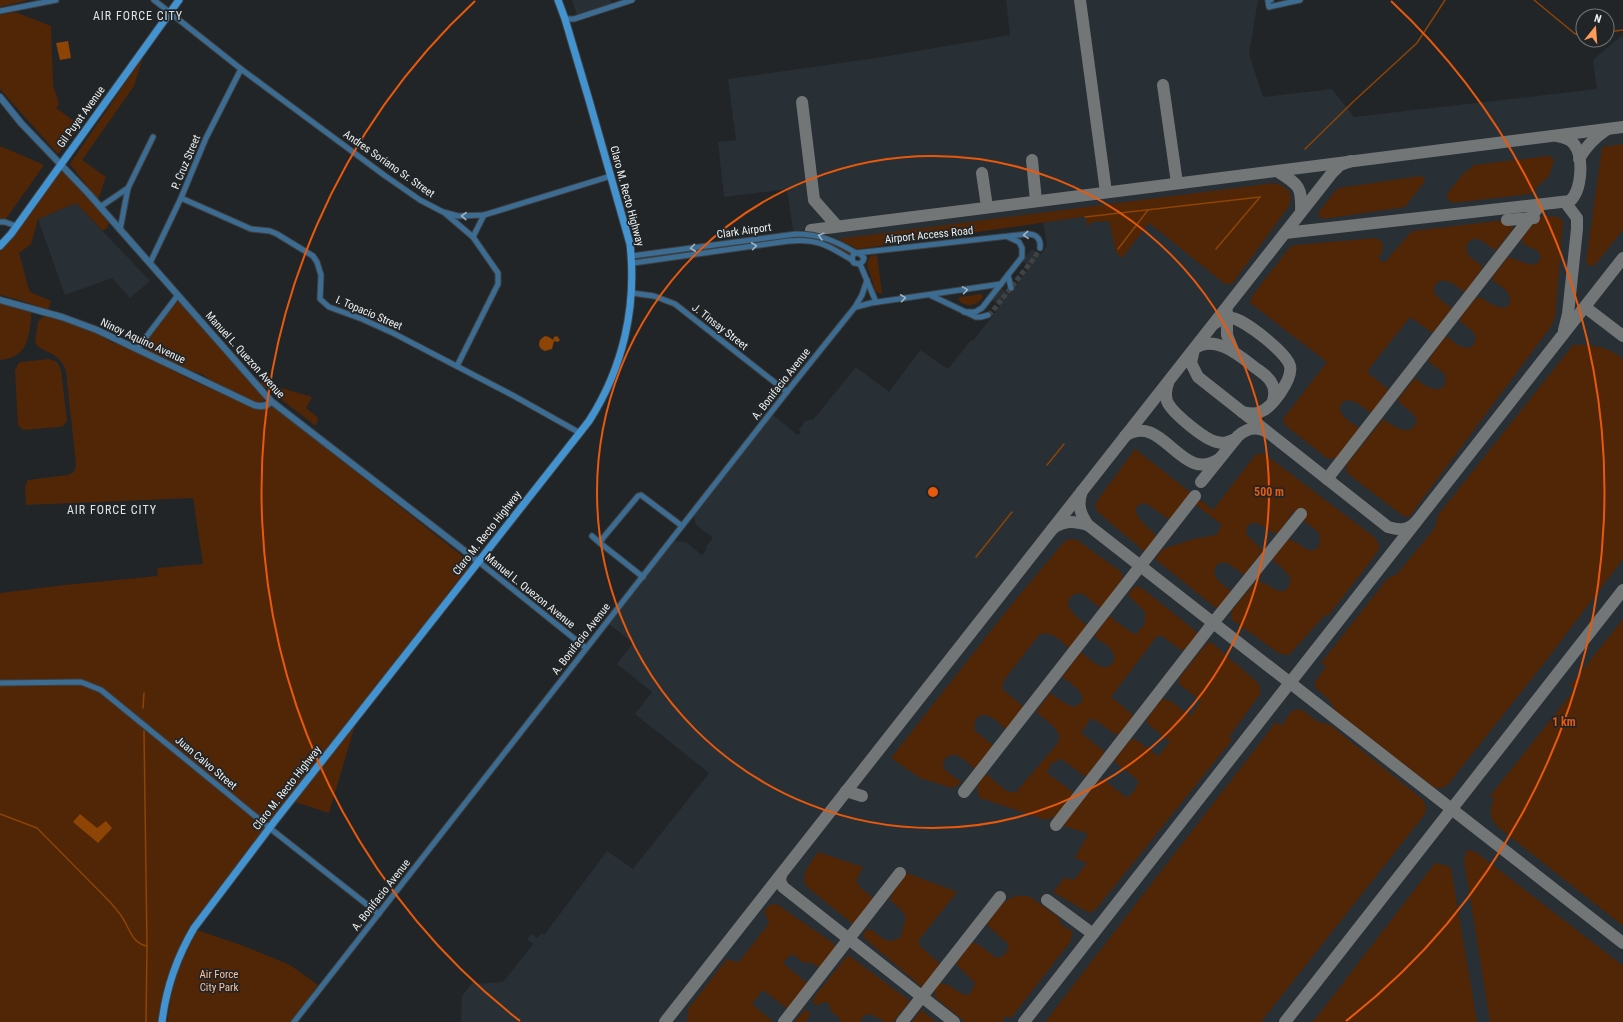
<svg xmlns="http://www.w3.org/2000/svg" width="1623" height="1022" font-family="'Roboto Condensed',sans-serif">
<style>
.built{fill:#282f35}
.green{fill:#502607}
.water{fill:#8d4404}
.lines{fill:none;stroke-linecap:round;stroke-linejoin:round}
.stream{stroke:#8d4404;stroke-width:1.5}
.taxiway{stroke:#737677;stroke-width:12}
.minor-tunnel{stroke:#404345;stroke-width:5;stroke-dasharray:5 2.5;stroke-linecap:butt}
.minor-casing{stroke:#3e4143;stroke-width:7}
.tertiary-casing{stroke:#3e4143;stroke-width:8}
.secondary-casing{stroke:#3e4143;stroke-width:9}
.minor{stroke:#3d6c92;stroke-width:5}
.tertiary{stroke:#3d6c92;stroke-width:6}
.secondary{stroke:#4493d1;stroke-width:7}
.oneway{stroke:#9eb4c6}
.ring{fill:none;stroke:#e8590c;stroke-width:2}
.labels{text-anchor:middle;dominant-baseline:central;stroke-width:3.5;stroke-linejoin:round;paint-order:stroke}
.street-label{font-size:11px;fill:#edeff0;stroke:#222527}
.park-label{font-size:11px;fill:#febf99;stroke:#222527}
.neighbourhood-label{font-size:12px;letter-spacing:1px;fill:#e0e3e6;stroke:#222527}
.centre{fill:#e8590c;stroke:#222527;stroke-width:2}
.ring-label{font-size:12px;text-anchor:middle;font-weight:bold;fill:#e8590c;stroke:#222527;stroke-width:3.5;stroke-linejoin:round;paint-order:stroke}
</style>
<rect width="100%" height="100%" fill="#222527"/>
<g class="built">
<path d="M572,0h38l2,4 -35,11z"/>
<path d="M1006,0h252l-9,54 14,43 69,-8 22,28 243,-28 -4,-29 28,-24 2,2v984h-1162l1,-26 11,-14 2,2 28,-2 30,-38 -6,-5 5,-5 5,4 5,-5 2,2 63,-84 26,18 76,-96 -74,-59 17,-22 -35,-28 16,-21 -24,-19 64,-83 13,1 16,13 5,-6 -2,-1 8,-10 -17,-13 -2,-9 77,-100 2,-1 25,20 3,-3 -2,-2 7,-10 2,1 2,-2 3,1 43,-53 33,25 31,-42 28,19 23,-29 2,1 27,-35 -8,-6 9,-12 8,6 21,-27 -8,-6 10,-12 8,6 7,-9 -4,-25 -193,24 -25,-12 -14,-3h-18l-6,-41 -63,8 -6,-55 18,-2 -8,-61 148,-21 134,-23z"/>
<path d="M76,203l74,78 -20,17 -18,-20 -47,17 -27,-76z"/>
</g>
<g class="green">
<path d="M0,0h28l-28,7z"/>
<path d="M15,12l36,14 2,59 6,19 -3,4 25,18 -23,28 -58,-65v-74z"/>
<path d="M143,57l-9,29 -52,74 24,17 -8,23 -28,-36z"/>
<path d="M1623,144v86l-29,36 -6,-1 -2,-3 16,-115z"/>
<path d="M0,146l44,19 -41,58 -3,1z"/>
<path d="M1548,156h2l4,5 -5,15 -19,18 -77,9 -6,-4v-5l15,-19 12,-10z"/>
<path d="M61,172l6,2 42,49 -2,5 -4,3 -27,-28 -38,16 -7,25 -12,9 10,37 3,3 19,8 -3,9 -29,-10 -19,-5v-45l6,-5 51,-70z"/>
<path d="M1420,176l4,2v4l-19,25 -82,12 -4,-3 -1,-3 18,-23 3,-2z"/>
<path d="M1273,183c13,3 21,8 16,23l-57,78h-7l-76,-61 -27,35 -6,-6 -7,-31 -18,1 -4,5 -1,-10h-4l-224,32 -20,-10z"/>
<path d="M1552,216l6,1 5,4 -8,96 -3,8 -137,184 -6,8 -6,-1 -56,-43 -1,-8 37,-46c7,4 21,16 29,9 15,-12 -12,-20 -14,-29l17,-21c7,5 23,19 30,6 1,-3 1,-6 0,-9 -4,-7 -13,-8 -17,-15l18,-24c9,6 18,17 28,9l2,-9 -4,-5 -12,-10 1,-5 16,-19c7,0 32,23 33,2 0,-8 -11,-14 -17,-18v-5l15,-19 23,8 7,-2 3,-6 -3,-6 -15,-7 -1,-6 16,-21z"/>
<path d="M1505,220l7,3 1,6 -17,21c-6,-2 -10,-8 -16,-10 -8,-4 -16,3 -13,12 2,6 11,10 16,15l-18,25c-6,-4 -13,-10 -19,-11 -3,-1 -7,0 -9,2 -11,10 9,20 15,25l-19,25 -23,-16 -42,53v3l21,17 -18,23c-6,-4 -13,-10 -19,-12 -3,-1 -7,-1 -9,1 -11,10 9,21 16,26l-22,30 -9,1 -43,-34 -2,-6 44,-57 -77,-59 2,-7 38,-49 7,-2 78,-7 5,2 3,4 -1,9 -4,4 6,6 28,-32z"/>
<path d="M796,236c21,0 39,6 56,18l-2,2 -24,-14 -21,-4 -66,7z"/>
<path d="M877,255l5,39 -6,-2 -9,-27 3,-9z"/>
<path d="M980,294l3,2c-4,10 -19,13 -25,3l2,-2z"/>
<path d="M0,301l30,9c2,6 1,11 0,16 -2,20 -9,32 -30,34z"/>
<path d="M175,301l6,2 82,93 1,2 -1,4 -5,1 -3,-1 -42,-20 -11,-8 -19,-6 -36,-18 -1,-7z"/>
<path d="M44,316h7l47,18 15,9 15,4 63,33 59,26h23l194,154 1,4 -1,5 -20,25 -17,26 -30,35 -6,11 -25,29 -107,137 -69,92 -32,98h-161v-429l65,-8 93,-9 -1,-8 46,-4 -10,-66 -167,7 -1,-19 3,-6 40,-5 6,-3 2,-7 -10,-94c-8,-23 -25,-16 -31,-29l3,-20z"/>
<path d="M1573,345c18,-1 36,2 50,14v200l-78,103 -96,121 -6,5h-8l-98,-75 -7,-12 -15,-14v-5l11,-16 -5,-3 66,-84 10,-5 38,-46 3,-13z"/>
<path d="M49,359l8,3 4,8 6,51 -4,5 -4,1 -36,3 -5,-5 -3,-54 3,-7 3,-2z"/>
<path d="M257,381l55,16 -6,11 12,10 -2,8z"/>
<path d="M1135,449l56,44 -20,26c-10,-1 -23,-21 -32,-14 -12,8 14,26 19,33l-10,13 -3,1 -46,-39 -4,-6 2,-6z"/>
<path d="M1259,453l7,2 108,82 5,7v5l-6,9 -45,58 -3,-1 -36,40 -9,-1 -49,-35 1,-9 23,-28c11,-4 25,19 34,4 6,-11 -10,-19 -16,-26l1,-3 13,-17c9,-3 19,15 29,9 3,-2 3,-5 4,-8 1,-13 -11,-13 -17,-22 -1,-1 -1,-3 -2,-5l-7,-3 -15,21 -6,1c-8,-5 -17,-15 -26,-7l-1,8 15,15v5l-17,21c-6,-5 -23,-21 -29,-7 -1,3 -1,6 1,9 3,6 11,11 16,15l-11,14 -5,2 -61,-49 8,-10 34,-11 15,-2 5,-2 5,-9 -27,-21 4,-5 14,11 43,-56z"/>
<path d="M1070,539l7,1 43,31 3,6 -21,31c-8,-2 -12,-11 -20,-14 -3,-1 -7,0 -9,1 -15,10 8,25 14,31l-17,23c-9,-7 -19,-20 -31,-14l-35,45 -2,7 1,3 21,17 -17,23c-8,-6 -21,-22 -30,-12 -3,4 -3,8 -2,13l19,15 -19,23c-7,-6 -22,-22 -30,-10 -2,4 -2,6 -1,10l18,14 -10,5 -32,-10 -29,-20 121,-154 52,-62z"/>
<path d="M1139,586l59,47 -11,15 -6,2 -19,-14h-5l-46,61 21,17c0,8 -8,18 -16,21l-22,-16h-4l-9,14 24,19 -16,22 -5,2 -24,-18 -5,5 -5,-1 1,4 -5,6 28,21 -18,23 -10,4 -66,-22c-6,-11 0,-16 6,-24l22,18h8l42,-49c6,-13 -14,-24 -22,-31l14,-19c6,4 12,9 19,12 3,2 6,2 9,0 14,-9 -9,-23 -16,-28l19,-25c7,6 25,24 32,10 2,-3 2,-6 0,-9 -3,-7 -13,-12 -19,-17l15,-20 23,17 4,1 9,-10v-12l-17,-17 5,-7z"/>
<path d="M1623,619v307l-125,-99c-9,-10 -9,-16 -4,-28l-4,-3 85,-107 -5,-3z"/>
<path d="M1211,642l46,40 3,5v7l-31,43 3,3 -136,169 -7,4 -36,-21 11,-14 10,2 13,-17 -12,-5 13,-24 -26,-9 37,-45h5l23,18 7,-7 5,-10 -23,-18 -1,-4 15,-19 5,-1 23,17 12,-14 -23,-19v-4l15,-20 7,1 22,16 10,-15 -22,-17v-6l27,-34z"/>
<path d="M1300,709l18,13 11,2 93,75c4,5 5,9 3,15l-164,208h-216l231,-300 5,4 11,-15z"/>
<path d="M355,725l-26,88 -34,-11z"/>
<path d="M1467,850l9,2 147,114v56h-133l-26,-162z"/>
<path d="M818,852l45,15 -7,14 3,5 14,12 -19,27 -48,-39c-6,-13 5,-23 12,-34z"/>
<path d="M1435,863l9,2 7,3 1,7 25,147h-164z"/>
<path d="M907,873l50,19 -39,49 2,5 21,19 -18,23 -60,-51 2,-6 3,-2c15,5 14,17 32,9l5,-17v-7l-14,-13 -1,-4z"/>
<path d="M1017,896h12l29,21 3,7 11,8v4l-2,6 -59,76 -5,-2 -4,6h-37l-30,-25c-1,-6 1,-9 5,-14 10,0 17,10 26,12l5,-2 4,-10 -19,-19 15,-21h5l20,15c8,-1 12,-6 12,-14l-19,-17 -2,-4c9,-11 15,-24 30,-27z"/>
<path d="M771,904l7,1 55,38 4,8 -15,18c-6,-3 -12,-9 -19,-6l-10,-9 -7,5 -3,4 26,22 -20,25 -26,-20 -11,14 21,18h-86l1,-13 39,-50 11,4 29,-37 2,-3 -5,-12z"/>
<path d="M197,930l44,15 49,20 28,20 -27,37h-124l4,-27 9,-31z"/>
<path d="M848,955l62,46 -17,21c-3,0 -7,0 -10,-1 -8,-3 -10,-10 -20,-5l-3,6h-20l1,-2 -12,-11 1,-3 -3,-4 -6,1 -4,3 -4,-4 1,-5z"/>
<path d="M805,1010l6,3 -6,9h-11z"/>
<path d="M921,1010l15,12h-24z"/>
</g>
<g class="water">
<path d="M68,41l3,17 -11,2 -4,-17z"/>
<path d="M545,336l4,1 4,3 1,-3 3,-1 3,4 -2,2 -4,-1 -2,8 -7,2c-8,-3 -8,-11 0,-15z"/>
<path d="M80,814l17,14 9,-7 6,7 -14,15 -25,-21z"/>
</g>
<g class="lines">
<g class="stream">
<path d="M1534,0l40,33 6,3 3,-1"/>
<path d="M1607,32l16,-2"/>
<path d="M1305,149l49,-48 63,-58 28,-43"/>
<path d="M1085,217l175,-20"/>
<path d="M1118,249l30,-39"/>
<path d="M1216,249l44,-52"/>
<path d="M1047,465l17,-21"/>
<path d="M976,557l36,-45"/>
<path d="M143,708l1,-15"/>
<path d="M144,731l3,215"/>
<path d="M0,814l37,14 74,75c4,5 8,9 11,14 7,10 10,27 25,29l-1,76"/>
</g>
<g class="taxiway">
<path d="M1080,0l26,192"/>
<path d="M1163,85l14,98"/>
<path d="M802,102l12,98 23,26"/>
<path d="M1579,159c7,-13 15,-21 27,-29"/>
<path d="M1032,160l4,41"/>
<path d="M1277,171c22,14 25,15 24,41"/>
<path d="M982,173l5,34"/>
<path d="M1507,220l27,-2"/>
<path d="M811,230l812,-103"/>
<path d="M1285,233l285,-32c12,-11 14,-44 4,-57 -4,-5 -11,-7 -17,-8"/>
<path d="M1585,307l38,29"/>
<path d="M1227,312v23l6,15"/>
<path d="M1215,323c5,-3 11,-5 17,-5 13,2 55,35 58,48 3,13 -18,42 -30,46 -6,3 -12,1 -18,0"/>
<path d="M1564,330l4,-16 9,-85v-11l-12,-16"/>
<path d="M1168,383c-2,6 -3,12 -1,18 4,11 38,39 50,41 6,2 12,0 18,-3"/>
<path d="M1273,401c2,-7 2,-13 -2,-19 -4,-7 -12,-11 -18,-16 -15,-12 -40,-32 -59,-17l-3,14 7,14 190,150c10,3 19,4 27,-4"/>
<path d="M1125,436c38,-25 56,49 94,23"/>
<path d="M1327,479l213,-274"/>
<path d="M1201,482l37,-46c8,-7 17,-10 27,-5"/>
<path d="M1082,491c-5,13 -2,23 6,34l535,418"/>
<path d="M1053,528c12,-8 21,-7 35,-3"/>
<path d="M846,791l16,5"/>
<path d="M964,792l231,-296"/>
<path d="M1056,825l157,-202 88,-109"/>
<path d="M781,875l-1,6 3,6 171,135"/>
<path d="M1047,900l46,34"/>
<path d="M665,1022l667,-849 8,-8 11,-4"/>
<path d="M784,1022l116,-149"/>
<path d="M902,1022l98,-125"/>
<path d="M1024,1022l599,-764"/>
<path d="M1285,1022l338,-432"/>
</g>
<path class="minor-tunnel" d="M988,315l3,-2 44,-56 5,-9"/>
<g class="minor-casing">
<g id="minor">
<path d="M154,0l87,69 143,106 36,25 23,12 15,4 26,-1 127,-39"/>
<path d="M1271,0l-3,1 1,6 31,-7"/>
<path d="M0,11l56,-11"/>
<path d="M565,19h9l58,-19"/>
<path d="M181,198l70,31 19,2 7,3 36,22 4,6 4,13 -1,24 9,8 33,12 31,14 121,63 66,37"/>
<path d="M100,207l28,-19"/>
<path d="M446,214l27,23 25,36v11l-41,82"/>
<path d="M0,222h5l11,4"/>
<path d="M120,230l8,-42 25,-51"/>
<path d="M473,237l11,-22"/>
<path d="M859,253l5,5 -1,3 -3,3"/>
<path d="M632,256l164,-22c24,0 40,7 60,19"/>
<path d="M852,260l1,-5 3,-2 171,-19c10,0 14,5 13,14"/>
<path d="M150,263l31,-65 25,-60 35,-69"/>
<path d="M633,263l156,-22c28,-3 40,5 63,19l2,3 6,1"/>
<path d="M860,264l16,38"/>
<path d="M1008,275l3,13"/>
<path d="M632,293l22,3 21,8 112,88"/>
<path d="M930,295l46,22h5l7,-2"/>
<path d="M856,307l15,-4 130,-19"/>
<path d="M964,312h11l7,-4 40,-51v-9l-3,-6 -11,-5"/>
<path d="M137,349l41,-54"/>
<path d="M592,536l8,7"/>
<path d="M479,562l107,86"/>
<path d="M643,577l-43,-34 3,-5 35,-42 3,-1 41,31"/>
<path d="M0,683l81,-1 20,8 175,143 103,81"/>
<path d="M294,1022l496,-634 65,-81 7,-12 5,-15"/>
</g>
</g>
<g class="tertiary-casing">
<g id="tertiary">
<path d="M0,97l21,26 67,70 183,208 208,161"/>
<path d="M0,300l62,17 35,13 157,75c7,2 13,2 17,-4"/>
</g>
</g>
<g class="secondary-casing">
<g id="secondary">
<path d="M0,246l11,-12 168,-234"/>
<path d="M162,1022c4,-34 15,-65 32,-94l80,-106 315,-401c34,-53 48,-114 41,-177l-41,-144 -24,-81 -7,-19"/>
</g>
</g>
<use href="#minor" class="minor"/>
<use href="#tertiary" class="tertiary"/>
<use href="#secondary" class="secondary"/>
</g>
<defs><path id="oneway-chevron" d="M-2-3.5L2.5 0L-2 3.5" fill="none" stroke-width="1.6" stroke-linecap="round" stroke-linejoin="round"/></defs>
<g class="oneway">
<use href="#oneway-chevron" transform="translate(464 216) rotate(-178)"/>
<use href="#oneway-chevron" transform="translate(1026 235) rotate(177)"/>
<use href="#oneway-chevron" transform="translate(821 236) rotate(-165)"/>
<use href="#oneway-chevron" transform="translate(754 246) rotate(-8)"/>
<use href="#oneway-chevron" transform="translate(693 248) rotate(173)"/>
<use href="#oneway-chevron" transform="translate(965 290) rotate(-9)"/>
<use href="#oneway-chevron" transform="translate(903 298) rotate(-8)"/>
</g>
<g class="ring">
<circle cx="933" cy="492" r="336"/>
<path d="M520 1021A671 671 0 0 1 475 1M1391 1A671 671 0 0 1 1346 1021"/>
</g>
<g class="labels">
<g class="street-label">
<text transform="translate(81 117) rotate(-54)">Gil Puyat Avenue</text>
<text transform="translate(186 162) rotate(-67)">P. Cruz Street</text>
<text transform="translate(389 164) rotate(35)">Andres Soriano Sr. Street</text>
<text transform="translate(627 196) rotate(75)">Claro M. Recto Highway</text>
<text transform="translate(744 231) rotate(-8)">Clark Airport</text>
<text transform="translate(929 235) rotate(-6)">Airport Access Road</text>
<text transform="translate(369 313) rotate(23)">I. Topacio Street</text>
<text transform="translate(720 327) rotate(38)">J. Tinsay Street</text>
<text transform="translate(143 341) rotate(25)">Ninoy Aquino Avenue</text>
<text transform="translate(245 355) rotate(48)">Manuel L. Quezon Avenue</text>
<text transform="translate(781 384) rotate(-52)">A. Bonifacio Avenue</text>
<text transform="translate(487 533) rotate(-52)">Claro M. Recto Highway</text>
<text transform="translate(530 591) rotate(39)">Manuel L. Quezon Avenue</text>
<text transform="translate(581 639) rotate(-52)">A. Bonifacio Avenue</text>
<text transform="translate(206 763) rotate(40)">Juan Calvo Street</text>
<text transform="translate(287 788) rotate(-52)">Claro M. Recto Highway</text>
<text transform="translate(381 895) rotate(-52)">A. Bonifacio Avenue</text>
</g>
<g class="park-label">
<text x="219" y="974">Air Force<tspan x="219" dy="13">City Park</tspan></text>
</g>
<g class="neighbourhood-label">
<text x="138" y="16">AIR FORCE CITY</text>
<text x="112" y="510">AIR FORCE CITY</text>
</g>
</g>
<circle cx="933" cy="492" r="6" class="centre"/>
<g class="ring-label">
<text x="1269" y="496">500 m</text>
<text x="1564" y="726">1 km</text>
</g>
<g transform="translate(1595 28) rotate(17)"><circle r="19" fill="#222527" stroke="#737677"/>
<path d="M0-3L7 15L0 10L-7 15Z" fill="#fe9b59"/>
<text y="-6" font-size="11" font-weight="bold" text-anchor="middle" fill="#edeff0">N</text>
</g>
</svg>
